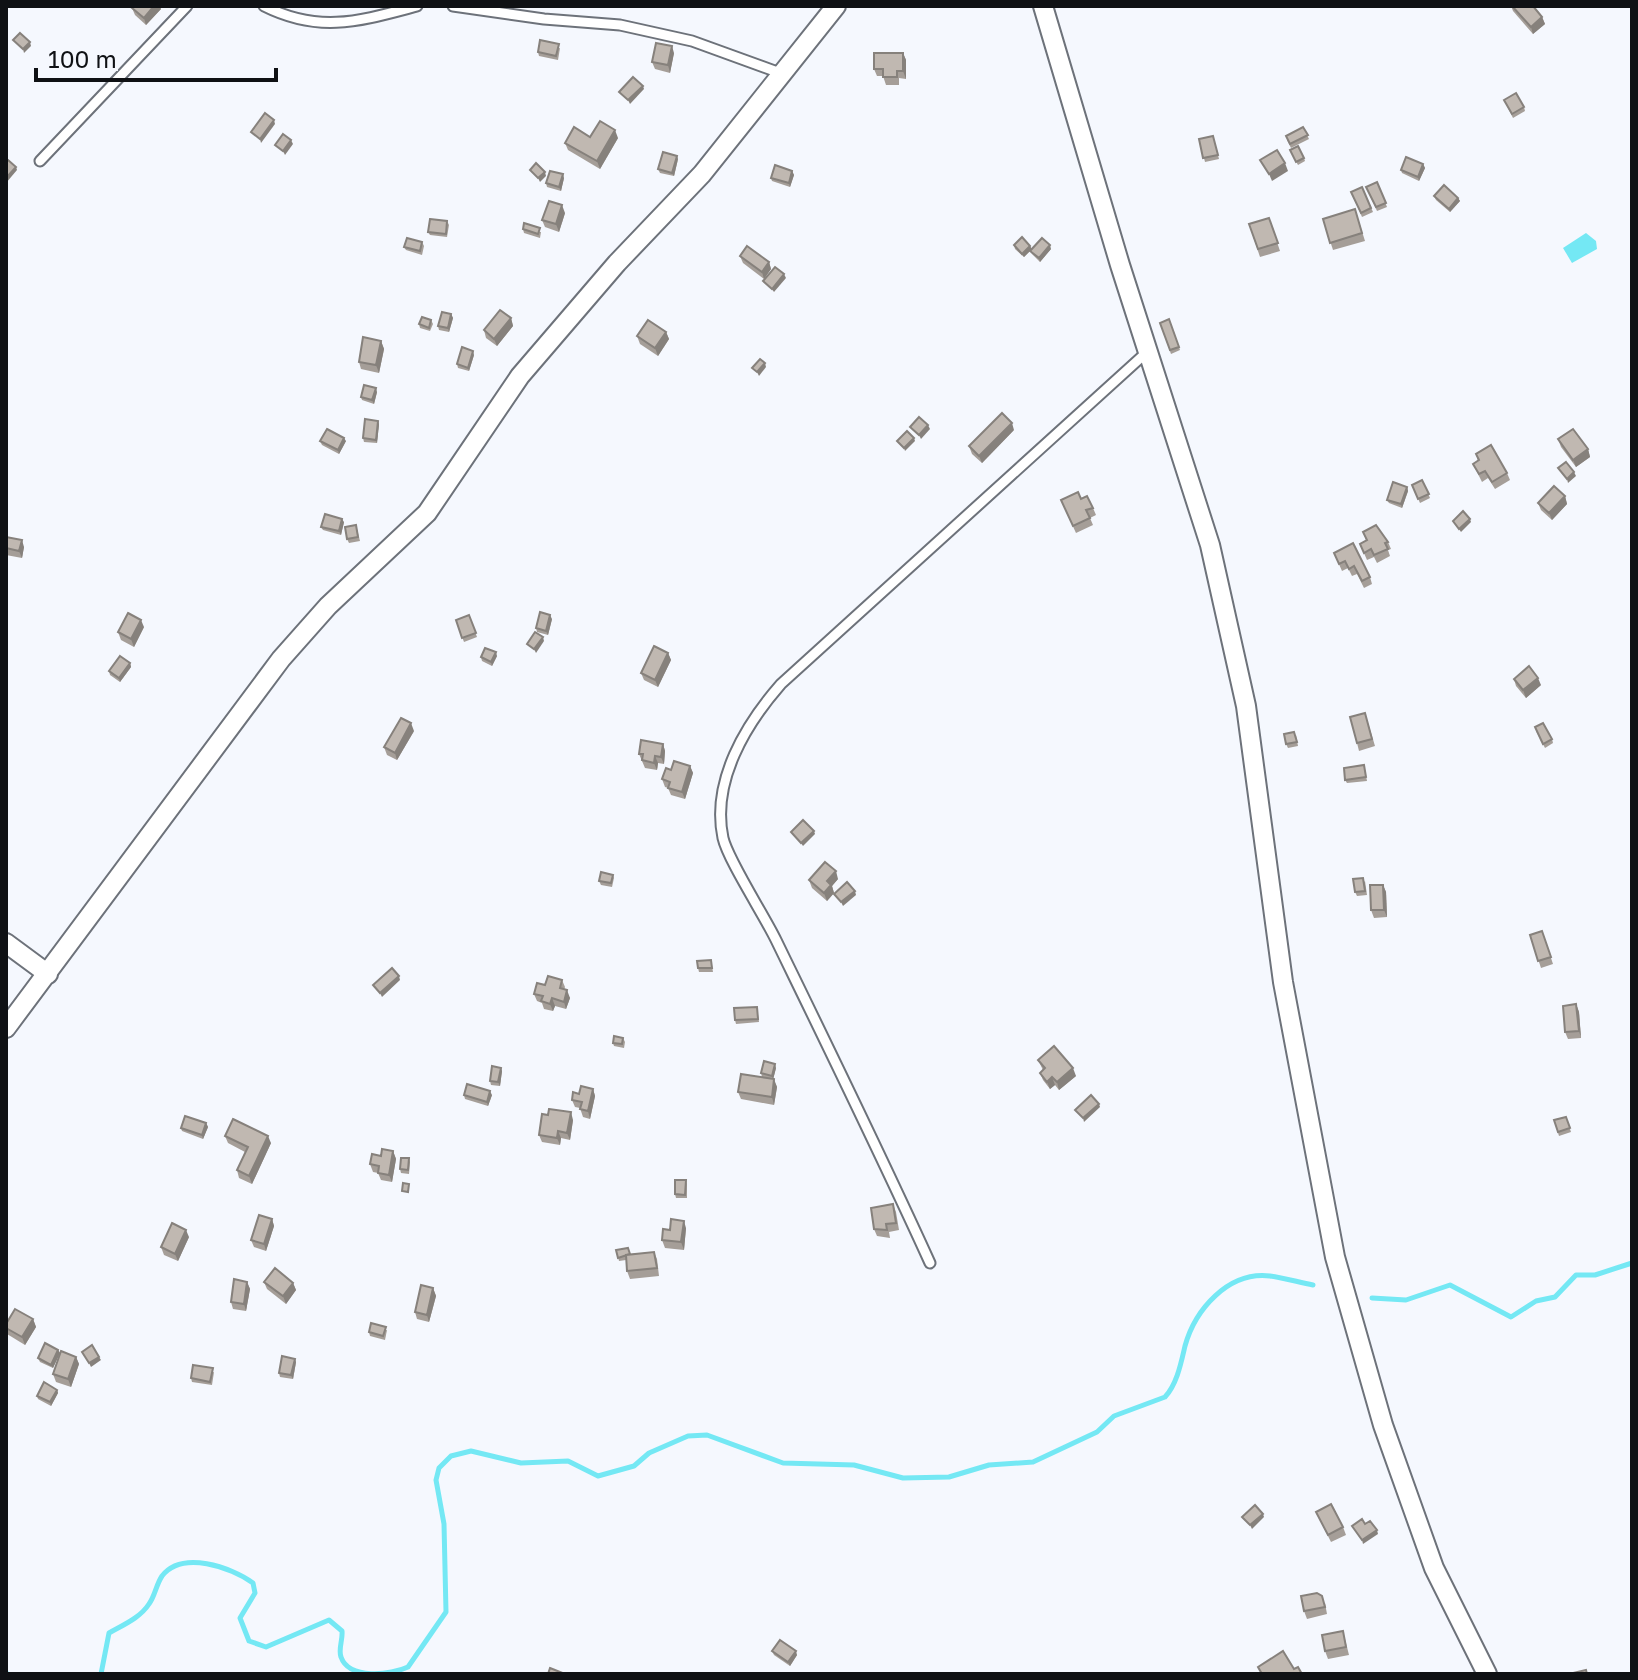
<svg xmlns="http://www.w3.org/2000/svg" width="1638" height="1680" font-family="'Golos Text',sans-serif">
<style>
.water{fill:#74e8f4}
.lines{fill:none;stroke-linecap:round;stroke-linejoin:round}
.stream{stroke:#74e8f4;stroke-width:5}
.lane-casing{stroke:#6d727a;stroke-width:13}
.street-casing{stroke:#6d727a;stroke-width:22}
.lane{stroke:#fff;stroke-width:9}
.street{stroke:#fff;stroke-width:18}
.wall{fill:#a59e98}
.shaded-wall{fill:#86817c}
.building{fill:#c0b8b1;stroke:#86817c;stroke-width:2}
</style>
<rect width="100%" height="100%" fill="#f5f8fe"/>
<path class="water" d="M1586,233l10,8 1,8 -25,14 -9,-15z"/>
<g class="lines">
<g class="stream">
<path d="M1372,1298l34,2 44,-15 61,32 25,-16 19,-4 21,-22h19l37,-12"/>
<path d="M6,1672l1,2"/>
<path d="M101,1674l8,-41c14,-8 31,-15 40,-29 6,-8 7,-19 13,-28 20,-26 69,-9 91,7l2,10 -15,25 9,23 17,6 63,-27 13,11c1,9 -4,18 -1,26 8,23 50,18 67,10l38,-55 -2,-88 -8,-44 3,-12 12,-12 20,-5 50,12 47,-2 30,15 36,-10 15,-13 39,-17 19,-1 76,28 71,2 49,13 46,-1 40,-12 44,-3 64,-30 17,-16 51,-19c12,-13 16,-34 20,-51 10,-36 43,-75 85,-70 14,2 28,6 43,9"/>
</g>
<g class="lane-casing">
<g id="lane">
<path d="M264,6c56,28 96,15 153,0"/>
<path d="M453,6l91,13 76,6 72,16 91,33"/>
<path d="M40,161l147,-155"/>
<path d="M930,1263c-49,-108 -102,-216 -154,-323 -12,-25 -48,-80 -53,-102 -12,-57 23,-114 58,-154l366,-332"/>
</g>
</g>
<g class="street-casing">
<g id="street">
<path d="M1043,6l77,259 90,280 36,161 37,276 52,275 48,168 51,143 53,106"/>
<path d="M6,943l42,31"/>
<path d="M6,1028l275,-369 47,-53 99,-93 93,-137 97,-113 85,-89 134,-168"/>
</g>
</g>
<use href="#lane" class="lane"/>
<use href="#street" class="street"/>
</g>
<g class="wall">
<path d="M1511,6h22l9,11 3,7 -12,10 -20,-23z"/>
<path d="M132,8l29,1 -15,16 -11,-10z"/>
<path d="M560,48l-2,12 -19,-4 -1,-4z"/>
<path d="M674,53l-4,20 -15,-4 -3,-7z"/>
<path d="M903,53l3,7v19l-7,-1v7h-13l-3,-9h-6l-3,-7z"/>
<path d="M1504,100l20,7 1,4 -12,7z"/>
<path d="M1303,127l6,12 -18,9 -4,-8z"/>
<path d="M1213,136l6,23 -14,3 -6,-23z"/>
<path d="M618,138l-18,31 -32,-19 -3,-7z"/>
<path d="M1290,150l14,8 1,3 -7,4z"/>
<path d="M678,159l-4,17 -14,-3 -2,-4z"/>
<path d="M1423,164l2,4 -6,13 -17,-8 -1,-3z"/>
<path d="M792,171l2,4 -4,12 -18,-6 -1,-3z"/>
<path d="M564,178l-3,13 -14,-4 -1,-4z"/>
<path d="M1377,182l10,25 -10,4 -11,-24z"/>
<path d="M1362,187l11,25 -11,5 -11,-25z"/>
<path d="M1434,196l24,2 2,3 -10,11 -14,-12z"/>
<path d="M1355,209l10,32 -32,9 -10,-31z"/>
<path d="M565,213l-6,19 -14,-5 -3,-7z"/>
<path d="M1269,218l11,33 -20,6 -11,-33z"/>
<path d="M447,221l2,4 -2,12 -17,-2 -2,-3z"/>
<path d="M523,229l18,3 -1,6 -16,-5z"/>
<path d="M422,242l2,4 -2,9 -16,-5 -2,-3z"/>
<path d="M1014,245l18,4h19l-11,13 -8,-8 -2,-3 -6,6 -9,-8z"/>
<path d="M740,256l29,6 2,7 -7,10 -21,-16z"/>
<path d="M451,314l2,4 -4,14 -10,-2 -1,-4z"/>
<path d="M511,318l2,8 -16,20 -11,-8 -2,-8z"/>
<path d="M1169,319l11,31 -9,4 -11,-31z"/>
<path d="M431,320l2,4 -3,7 -10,-3 -1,-4z"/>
<path d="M666,332l3,7 -11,17 -18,-12 -3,-8z"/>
<path d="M381,341l3,8 -5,24 -18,-4 -2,-7z"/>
<path d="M474,355l-5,16 -11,-3 -1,-4z"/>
<path d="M377,392l-3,12 -12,-4 -1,-3z"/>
<path d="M379,424l-2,19 -13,-1 -1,-4z"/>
<path d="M1014,430l-32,33 -10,-9 -3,-8z"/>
<path d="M1558,439l30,10 2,8 -14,10 -15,-20z"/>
<path d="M320,441h26l-7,13 -17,-9z"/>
<path d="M1476,454l31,19 3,7 -15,9 -7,-11 -6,4 -9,-18 5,-3z"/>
<path d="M1422,480l8,18 -10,5 -8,-18z"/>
<path d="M1407,487l1,4 -6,17 -13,-5 -2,-3z"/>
<path d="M1565,496l2,8 -15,16 -11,-10 -3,-7z"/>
<path d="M1081,499l12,9 3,7 -6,3 3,7 -17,8 -12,-26z"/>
<path d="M344,522l-3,13 -18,-5 -2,-3z"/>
<path d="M356,525l4,16 -11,2 -2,-4z"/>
<path d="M1363,532l25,10 3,7 -3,1 2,6 -13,7 -3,-6 -7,3 -7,-16 6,-4z"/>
<path d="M6,537l18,10 -2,11 -16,-3z"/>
<path d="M1334,553l36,24 2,7 -8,4 -7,-14 -5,2 -4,-8 -6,3z"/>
<path d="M469,615l8,22 -13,5 -8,-22z"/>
<path d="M552,619l-4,16 -11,-3 -1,-4z"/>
<path d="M144,627l-10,20 -13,-7 -3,-8z"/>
<path d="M668,653l3,7 -13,27 -14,-7 -3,-7z"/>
<path d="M497,656l-5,10 -10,-5 -1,-4z"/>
<path d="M130,663l1,4 -11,15 -10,-7 -1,-4z"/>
<path d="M1514,679l27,6 -15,13 -10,-12z"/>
<path d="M1365,713l10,33 -16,5 -2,-8z"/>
<path d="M414,731l-17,29 -10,-5 -3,-8z"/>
<path d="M1536,731l16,8 1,4 -8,5z"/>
<path d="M1296,735l2,11 -10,2 -2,-4z"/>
<path d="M663,744l2,7 -1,13 -6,-1 -1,7 -12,-2 -6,-14z"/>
<path d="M1364,765l3,16 -20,2 -2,-3z"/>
<path d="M690,766l3,7 -8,26 -14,-4 -3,-7 -3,-1 -3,-8 9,-9z"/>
<path d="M613,875l1,3 -2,9 -11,-2 -2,-4z"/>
<path d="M838,879l-6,7 2,7 -7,8 -15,-13 -3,-8z"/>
<path d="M1365,881l2,14 -10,1 -2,-4z"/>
<path d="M1383,885l3,7 1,25 -13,1 -3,-8z"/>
<path d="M1542,931l11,33 -12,4 -11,-33z"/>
<path d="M711,960l2,12h-14l-1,-4z"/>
<path d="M562,980l3,7 -1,3 6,8 -4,11 -11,-3 -2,5 -9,-2 -2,-6 -5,-2 -3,-7 11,-9z"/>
<path d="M1576,1004l3,8 2,26 -13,1 -3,-7z"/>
<path d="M757,1007l2,15 -23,2 -1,-4z"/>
<path d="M623,1038l2,4 -1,6 -10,-2 -1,-3z"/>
<path d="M1038,1060l38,16 -17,14 -4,-5 -5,4 -7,-9 -3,-7 3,-3z"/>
<path d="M776,1068l-3,11 4,8 -3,18 -33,-6 -3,-7 31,-13 -7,-2 -1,-4z"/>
<path d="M502,1071l-2,15 -9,-1 -1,-4z"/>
<path d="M593,1089l2,7 -5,23 -7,-2 -3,-9 -5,-1 -3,-7 7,-6z"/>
<path d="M464,1095h28l-4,11 -23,-7z"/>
<path d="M1566,1117l5,15 -12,4 -5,-16z"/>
<path d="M573,1120l-3,20 -9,-2 -1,7 -18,-3 -3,-7z"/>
<path d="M206,1123l2,4 -5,12 -21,-8 -1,-3z"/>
<path d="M225,1136l46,7 -19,41 -13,-6 -2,-8 8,-18 -17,-9z"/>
<path d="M393,1151l3,8 -4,23 -11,-2 -3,-7 -5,-1 -3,-8 11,-8z"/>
<path d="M409,1158l1,4 -1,12 -8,-1 -1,-4z"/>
<path d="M686,1180l1,4v14h-11l-1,-4z"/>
<path d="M893,1204l3,8 3,18 -10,2 1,6 -13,-2 -3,-7z"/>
<path d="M272,1219l2,7 -8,25 -12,-4 -3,-7z"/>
<path d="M686,1228l-2,22 -19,-2 -3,-8 8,-10z"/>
<path d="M189,1237l-11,24 -14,-6 -3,-8z"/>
<path d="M616,1250l14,4 24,-2 3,7 2,17 -29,3 -3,-8 -1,-11 -7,1z"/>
<path d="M247,1282l3,7 -4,22 -13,-2 -2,-7z"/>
<path d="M264,1282l29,1 3,7 -10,14 -19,-15z"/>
<path d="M433,1288l3,8 -7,26 -12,-3 -2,-7z"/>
<path d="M33,1319l3,8 -11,18 -18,-11 -1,-10z"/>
<path d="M387,1330l-2,10 -15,-4 -1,-4z"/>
<path d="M58,1350l2,3 -7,15 -13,-6 -2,-4z"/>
<path d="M76,1357l3,7 -8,23 -15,-5 -3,-8z"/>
<path d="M296,1362l-3,17 -13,-2 -1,-4z"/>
<path d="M214,1372l-2,13 -20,-3 -1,-4z"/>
<path d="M57,1390l1,3 -7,13 -13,-7 -1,-3z"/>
<path d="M1316,1512l27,15 3,8 -15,7z"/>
<path d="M1325,1603l2,11 -20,5 -3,-8z"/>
<path d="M1343,1631l6,24 -21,4 -3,-8z"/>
<path d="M772,1651l25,4 -7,11 -16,-11z"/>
</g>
<g class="shaded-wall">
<path d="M154,6h6l1,3 -15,16 -2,-7z"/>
<path d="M1542,17l3,7 -12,10 -2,-7z"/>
<path d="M30,42l1,4 -7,7 -1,-4z"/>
<path d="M672,46l2,7 -4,20 -2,-8z"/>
<path d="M903,53l3,7v19l-3,-8z"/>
<path d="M643,86l1,3 -14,15 -2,-4z"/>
<path d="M274,120l1,4 -14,19 -1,-4z"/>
<path d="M615,130l3,8 -18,31 -3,-8z"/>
<path d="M291,140l2,4 -8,11 -2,-4z"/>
<path d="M677,156l1,3 -4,17 -2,-3z"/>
<path d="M1285,163l3,8 -16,10 -3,-7z"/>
<path d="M1423,164l2,4 -6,13 -1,-4z"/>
<path d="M16,167l1,3 -11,13v-5z"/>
<path d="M792,171l2,4 -4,12 -1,-4z"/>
<path d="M545,172l1,4 -6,6 -2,-4z"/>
<path d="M563,174l1,4 -3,13 -2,-4z"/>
<path d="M1458,198l2,3 -10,11 -1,-3z"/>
<path d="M562,205l3,8 -6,19 -3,-8z"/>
<path d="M1050,245l1,4 -11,13 -1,-4z"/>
<path d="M1030,246l2,3 -8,8 -2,-3z"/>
<path d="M769,262l2,7 -7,10 -2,-7z"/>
<path d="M784,274l2,4 -12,14 -2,-3z"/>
<path d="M451,314l2,4 -4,14 -1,-4z"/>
<path d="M511,318l2,8 -16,20 -3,-7z"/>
<path d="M666,332l3,7 -11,17 -3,-8z"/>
<path d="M381,341l3,8 -5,24 -3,-8z"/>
<path d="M473,351l1,4 -5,16 -1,-3z"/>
<path d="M765,363l1,4 -7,9 -2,-4z"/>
<path d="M376,388l1,4 -3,12 -2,-4z"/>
<path d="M378,421l1,3 -2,19 -1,-3z"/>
<path d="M1012,423l2,7 -32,33 -3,-7z"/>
<path d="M928,425l2,4 -9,10 -2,-4z"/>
<path d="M344,438l2,3 -7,13 -1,-4z"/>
<path d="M914,438l1,3 -10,10 -1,-3z"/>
<path d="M1588,449l2,8 -14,10 -3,-7z"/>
<path d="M1574,472l2,4 -8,7 -1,-4z"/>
<path d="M1407,487l1,4 -6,17 -1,-4z"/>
<path d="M1565,496l2,8 -15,16 -3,-7z"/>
<path d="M342,519l2,3 -3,13 -2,-4z"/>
<path d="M1470,519l1,3 -10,10 -2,-3z"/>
<path d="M22,540l2,7 -2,11 -3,-7z"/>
<path d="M550,615l2,4 -4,16 -2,-4z"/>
<path d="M141,620l3,7 -10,20 -3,-8z"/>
<path d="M543,637l1,4 -8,12 -2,-4z"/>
<path d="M496,652l1,4 -5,10 -1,-4z"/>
<path d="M668,653l3,7 -13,27 -3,-7z"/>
<path d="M130,663l1,4 -11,15 -1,-4z"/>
<path d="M1538,678l3,7 -15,13 -3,-8z"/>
<path d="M411,723l3,8 -17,29 -2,-7z"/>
<path d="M663,744l2,7 -1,13 -3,-7z"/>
<path d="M655,756l3,7 -1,7 -3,-7z"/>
<path d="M690,766l3,7 -8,26 -3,-7z"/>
<path d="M814,831l1,3 -12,12 -2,-3z"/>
<path d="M836,871l2,8 -6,7 2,7 -7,8 -3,-8 3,-12z"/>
<path d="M1383,885l3,7 1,25 -3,-7z"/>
<path d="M855,891l1,4 -13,11 -2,-4z"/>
<path d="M399,976l1,4 -18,17 -2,-4z"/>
<path d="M567,990l3,8 -4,11 -2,-7z"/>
<path d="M552,998l3,8 -2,5 -3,-7z"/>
<path d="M1576,1004l3,8 2,26 -2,-7z"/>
<path d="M775,1064l1,4 -3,12 -1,-4z"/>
<path d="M501,1068l1,3 -2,15 -2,-4z"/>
<path d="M1073,1068l3,8 -17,14 -2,-8z"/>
<path d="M1052,1077l3,8 -5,4 -3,-7z"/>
<path d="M774,1079l3,8 -3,18 -2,-8z"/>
<path d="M593,1089l2,7 -5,23 -2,-8z"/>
<path d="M490,1091l2,4 -4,11 -1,-4z"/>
<path d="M1099,1104l1,3 -16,15 -1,-4z"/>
<path d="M571,1112l2,8 -3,20 -3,-7z"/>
<path d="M206,1123l2,4 -5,12 -1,-4z"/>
<path d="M558,1131l3,7 -1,7 -3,-7z"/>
<path d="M268,1136l3,7 -19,41 -3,-8z"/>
<path d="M393,1151l3,8 -4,23 -3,-7z"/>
<path d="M272,1219l2,7 -8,25 -2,-7z"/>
<path d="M684,1221l2,7 -2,22 -3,-8z"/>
<path d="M186,1230l3,7 -11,24 -3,-7z"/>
<path d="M247,1282l3,7 -4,22 -2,-7z"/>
<path d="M293,1283l3,7 -10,14 -3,-8z"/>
<path d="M433,1288l3,8 -7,26 -2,-7z"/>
<path d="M33,1319l3,8 -11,18 -3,-8z"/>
<path d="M58,1350l2,3 -7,15 -2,-3z"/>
<path d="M76,1357l3,7 -8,23 -3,-8z"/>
<path d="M99,1357l2,3 -10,7 -2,-4z"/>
<path d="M295,1359l1,3 -3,17 -2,-4z"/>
<path d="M57,1390l1,3 -7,13 -1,-4z"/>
<path d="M1263,1514l1,3 -12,12 -2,-4z"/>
<path d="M1377,1530l1,4 -15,10 -1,-4z"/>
<path d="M796,1651l1,4 -7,11 -2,-4z"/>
</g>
<g class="building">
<path d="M134,6h20l-10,12 -12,-10z"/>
<path d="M1512,6h21l9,11 -11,10z"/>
<path d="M20,33l10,9 -7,7 -10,-9z"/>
<path d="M540,40l19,4 -3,12 -18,-4z"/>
<path d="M656,43l16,3 -4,19 -16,-3z"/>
<path d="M874,53h29v18h-6v6h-14v-8h-9z"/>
<path d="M633,77l10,9 -15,14 -9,-8z"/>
<path d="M1516,93l8,14 -12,7 -8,-14z"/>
<path d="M265,113l9,7 -14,19 -9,-7z"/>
<path d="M600,121l15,9 -18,31 -32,-18 9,-16 16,10z"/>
<path d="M1303,127l5,8 -18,9 -4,-8z"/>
<path d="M283,134l8,6 -8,11 -8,-6z"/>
<path d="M1213,136l5,19 -15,3 -4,-19z"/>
<path d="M1298,146l6,12 -8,4 -6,-12z"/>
<path d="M1277,150l8,13 -16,11 -9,-14z"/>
<path d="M663,152l14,4 -5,17 -14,-4z"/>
<path d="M1406,157l17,7 -5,13 -17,-7z"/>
<path d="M8,160l8,7 -10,11v-16z"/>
<path d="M536,163l9,9 -7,6 -8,-8z"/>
<path d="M775,165l17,6 -3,12 -18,-5z"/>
<path d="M550,171l13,3 -4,13 -13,-4z"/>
<path d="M1377,182l9,21 -10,4 -10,-20z"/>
<path d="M1444,185l14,13 -9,11 -15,-13z"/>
<path d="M1362,187l9,21 -10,5 -10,-21z"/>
<path d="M549,201l13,4 -6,19 -14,-4z"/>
<path d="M1355,209l7,24 -32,10 -7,-24z"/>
<path d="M1269,218l9,25 -20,6 -9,-25z"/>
<path d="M430,219l17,2 -1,13 -18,-2z"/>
<path d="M524,223l16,5 -2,6 -15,-5z"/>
<path d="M1022,237l8,9 -8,8 -8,-9z"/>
<path d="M407,238l15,4 -2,9 -16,-4z"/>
<path d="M1042,238l8,7 -11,13 -9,-7z"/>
<path d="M747,246l22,16 -7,10 -22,-16z"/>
<path d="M775,267l9,7 -12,15 -9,-8z"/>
<path d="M500,310l11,8 -17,21 -10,-9z"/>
<path d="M442,312l9,2 -3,14 -10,-2z"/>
<path d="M422,317l9,3 -2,8 -10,-4z"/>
<path d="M1169,319l10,28 -9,3 -10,-27z"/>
<path d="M648,320l18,12 -11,16 -18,-12z"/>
<path d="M363,337l18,4 -5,24 -17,-3z"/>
<path d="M462,347l11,4 -5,17 -11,-4z"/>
<path d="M760,359l5,4 -8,9 -5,-4z"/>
<path d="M364,385l12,3 -4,12 -11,-3z"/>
<path d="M1002,413l10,10 -33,33 -10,-10z"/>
<path d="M919,417l9,8 -9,10 -9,-8z"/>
<path d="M365,419l13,2 -2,19 -13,-2z"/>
<path d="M327,429l17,9 -6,12 -18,-9z"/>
<path d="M1573,429l15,20 -15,11 -15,-21z"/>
<path d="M907,431l7,7 -10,10 -7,-7z"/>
<path d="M1491,445l16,28 -15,9 -7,-11 -6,3 -6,-10 6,-4 -3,-6z"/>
<path d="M1566,462l8,10 -7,7 -9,-11z"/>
<path d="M1422,480l7,14 -11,5 -6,-14z"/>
<path d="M1393,482l14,5 -6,17 -14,-4z"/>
<path d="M1554,486l11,10 -16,17 -11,-10z"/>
<path d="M1078,492l3,7 6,-3 6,12 -7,2 4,8 -17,8 -12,-26z"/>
<path d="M1463,511l7,8 -11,10 -6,-8z"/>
<path d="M325,514l17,5 -3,12 -18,-4z"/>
<path d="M356,525l2,12 -11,2 -2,-12z"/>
<path d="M1376,525l12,17 -3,1 3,6 -14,6 -3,-6 -7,4 -4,-9 7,-4 -4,-8z"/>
<path d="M6,537l16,3 -3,11 -13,-3z"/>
<path d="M1353,543l17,34 -8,4 -8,-15 -5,3 -4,-8 -6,3 -5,-11z"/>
<path d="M540,612l10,3 -4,16 -10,-3z"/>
<path d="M128,613l13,7 -10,19 -13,-7z"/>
<path d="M469,615l7,18 -14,5 -6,-18z"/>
<path d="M535,632l8,5 -9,12 -7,-5z"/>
<path d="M654,646l14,7 -13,27 -14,-7z"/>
<path d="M485,648l11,4 -5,10 -10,-5z"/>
<path d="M120,656l10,7 -11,15 -10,-7z"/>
<path d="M1529,666l9,12 -15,12 -9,-11z"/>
<path d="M1365,713l7,26 -15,4 -7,-26z"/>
<path d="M401,718l10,5 -16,30 -11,-6z"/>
<path d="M1543,723l9,16 -9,5 -8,-17z"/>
<path d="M1294,732l3,10 -11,2 -2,-10z"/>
<path d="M641,740l22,4 -2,13 -6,-1 -1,7 -12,-3 1,-6h-4z"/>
<path d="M674,761l16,5 -8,26 -14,-4 2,-6 -8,-3 4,-11 5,2z"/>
<path d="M1364,765l2,12 -21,3 -1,-12z"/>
<path d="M803,820l11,11 -13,12 -10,-11z"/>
<path d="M825,862l11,9 -9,10 4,4 -7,8 -15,-13z"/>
<path d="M601,872l12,3 -2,8 -12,-2z"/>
<path d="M1363,878l2,13 -10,1 -2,-13z"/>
<path d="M847,882l8,9 -14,11 -7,-8z"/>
<path d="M1370,885h13l1,25h-13z"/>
<path d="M1542,931l9,26 -13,4 -8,-26z"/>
<path d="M711,960l1,8h-14l-1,-7z"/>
<path d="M392,968l7,8 -19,17 -7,-8z"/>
<path d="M548,976l14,4 -2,8 7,2 -3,12 -12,-4 -2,6 -9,-3 2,-5 -9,-2 3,-11 8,2z"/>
<path d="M1576,1004l3,27 -14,1 -2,-26z"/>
<path d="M757,1007l1,12 -23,1 -1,-12z"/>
<path d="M614,1036l9,2 -1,6 -9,-1z"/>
<path d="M1054,1046l19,22 -16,14 -5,-5 -5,5 -7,-9 5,-5 -7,-8z"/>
<path d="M764,1061l11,3 -3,12 -11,-3z"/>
<path d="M492,1066l9,2 -3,14 -8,-1z"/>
<path d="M741,1074l33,5 -2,18 -34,-5z"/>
<path d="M467,1084l23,7 -3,11 -23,-7z"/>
<path d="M581,1086l12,3 -5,22 -8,-2 2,-7 -10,-2 1,-8 6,2z"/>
<path d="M1091,1095l8,9 -16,14 -8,-8z"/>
<path d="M549,1109l22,3 -4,21 -9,-2 -1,7 -18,-3 3,-21 6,1z"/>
<path d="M185,1116l21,7 -4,12 -21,-7z"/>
<path d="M1566,1117l4,11 -12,4 -4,-12z"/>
<path d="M233,1119l35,17 -19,40 -12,-6 11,-23 -23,-11z"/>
<path d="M382,1149l11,2 -4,24 -11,-2 1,-7 -9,-2 2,-10 9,2z"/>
<path d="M401,1158h8l-1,12 -8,-1z"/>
<path d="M675,1180h11l-1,15 -10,-1z"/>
<path d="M403,1183l6,1 -1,8 -6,-1z"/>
<path d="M893,1204l3,19 -10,1 1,6 -13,-1 -3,-21z"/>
<path d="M259,1215l13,4 -8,25 -13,-4z"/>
<path d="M671,1219l13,2 -3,21 -19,-2 1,-11 7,1z"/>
<path d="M172,1223l14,7 -11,24 -14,-7z"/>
<path d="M628,1248l2,6 -12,4 -2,-8z"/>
<path d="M654,1252l3,16 -30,3 -1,-16z"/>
<path d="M275,1268l18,15 -10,13 -19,-14z"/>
<path d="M234,1279l13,3 -3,22 -13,-2z"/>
<path d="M421,1285l12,3 -6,27 -12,-3z"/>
<path d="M15,1309l18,10 -11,18 -16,-9v-4z"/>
<path d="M371,1323l15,4 -3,9 -14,-4z"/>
<path d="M45,1343l13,7 -7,15 -13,-7z"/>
<path d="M92,1345l7,12 -10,6 -7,-11z"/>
<path d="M61,1351l15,6 -8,22 -15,-5z"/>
<path d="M282,1356l13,3 -4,16 -12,-2z"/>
<path d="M193,1365l20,3 -3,14 -19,-4z"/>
<path d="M44,1382l13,8 -7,12 -13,-6z"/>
<path d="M1331,1504l12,23 -15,8 -12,-23z"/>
<path d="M1255,1505l8,9 -13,11 -8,-8z"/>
<path d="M1362,1519l3,5 5,-3 7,9 -15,10 -10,-14z"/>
<path d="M1317,1593l5,3 3,11 -21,4 -3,-15z"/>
<path d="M1343,1631l3,16 -21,4 -3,-16z"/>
<path d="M780,1640l16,11 -8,11 -16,-11z"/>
<path d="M1283,1651l11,18 4,-2 4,7h-40l-4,-7z"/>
<path d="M550,1668l15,6h-17z"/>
<path d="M1586,1670l1,4h-18z"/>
</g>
<rect width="1638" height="1680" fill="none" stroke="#0f1114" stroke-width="16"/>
<path d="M36 68v12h240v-12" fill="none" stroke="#0f1114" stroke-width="4"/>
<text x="48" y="68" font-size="24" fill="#0f1114" stroke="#f5f8fe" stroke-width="6" paint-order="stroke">100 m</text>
</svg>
